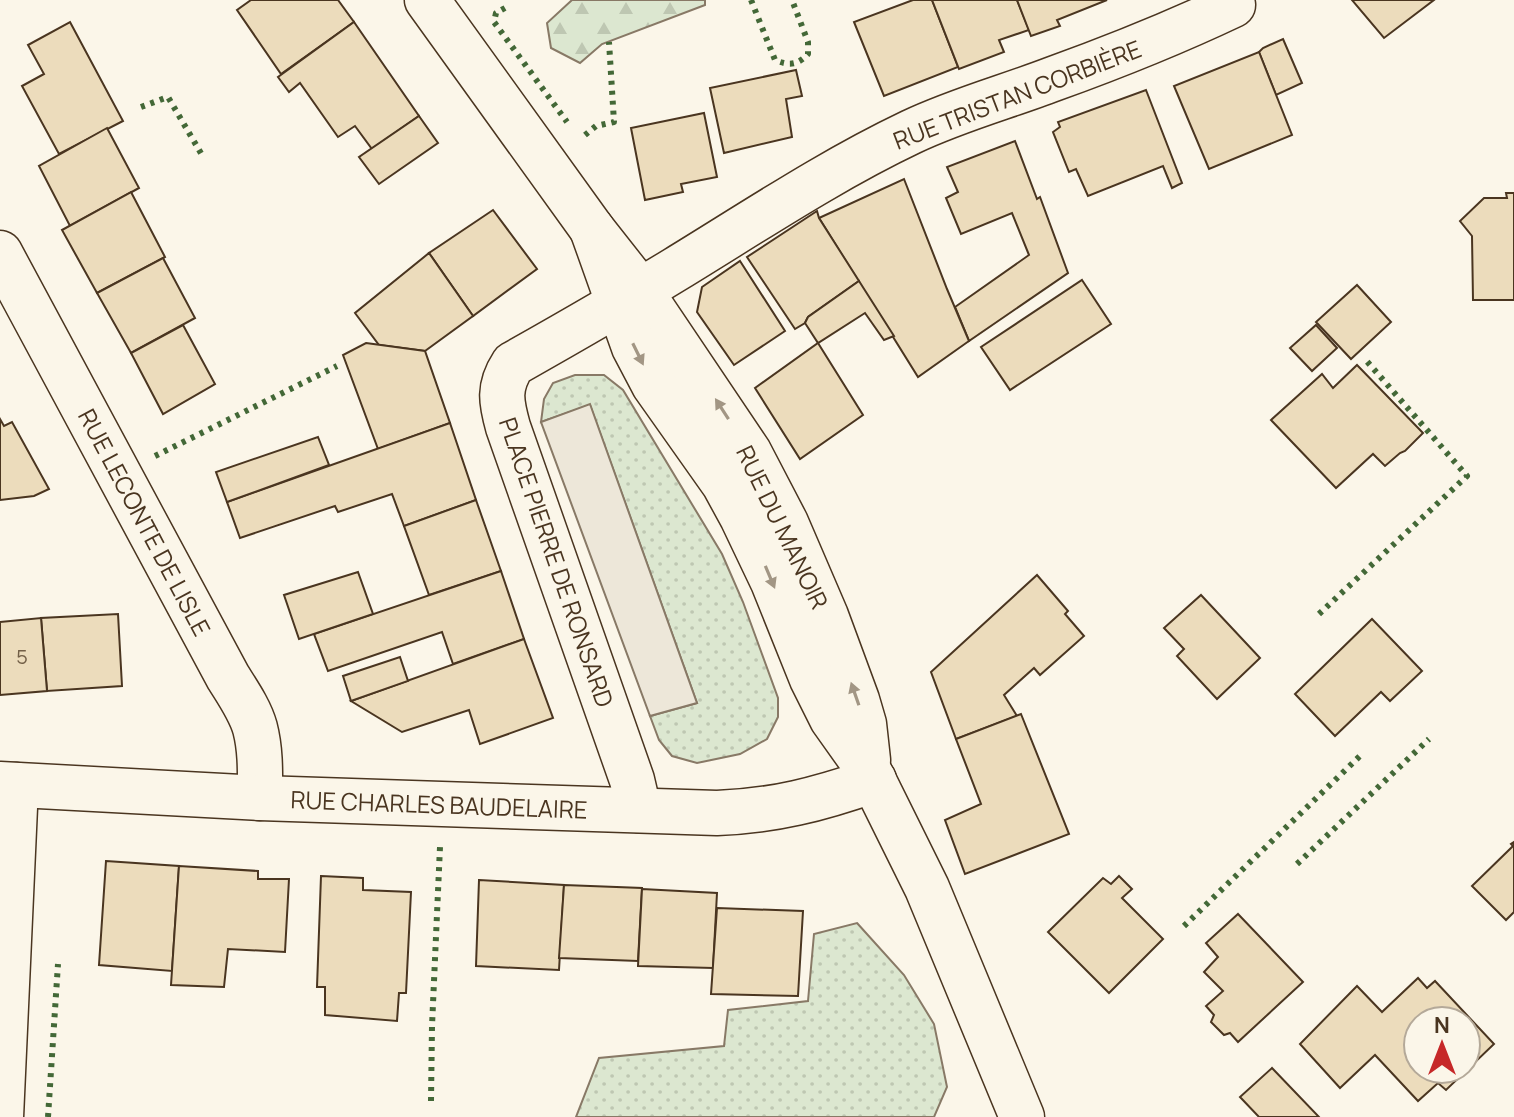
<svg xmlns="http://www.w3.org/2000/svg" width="1514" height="1117" font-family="Manrope,sans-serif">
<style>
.grass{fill:url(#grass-dots);stroke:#887966;stroke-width:2}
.forest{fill:url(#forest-firs);stroke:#887966;stroke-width:2}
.parking{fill:#ede7d9;stroke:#887966;stroke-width:2}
.building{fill:#ecdcbc;stroke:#4a3520;stroke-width:2;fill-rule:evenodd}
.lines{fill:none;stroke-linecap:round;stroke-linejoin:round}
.minor-casing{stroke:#4a3520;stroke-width:47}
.tertiary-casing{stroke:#4a3520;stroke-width:47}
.minor{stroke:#fbf6e9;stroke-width:44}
.tertiary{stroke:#fbf6e9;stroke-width:44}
.hedge{stroke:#436837;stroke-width:6;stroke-dasharray:4 6;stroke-linecap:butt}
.oneway{fill:#a29684}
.labels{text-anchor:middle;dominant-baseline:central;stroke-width:6;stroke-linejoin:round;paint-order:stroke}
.number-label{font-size:20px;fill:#725f47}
.street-label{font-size:24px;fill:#4a3520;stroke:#fbf6e9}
</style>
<defs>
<pattern id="grass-dots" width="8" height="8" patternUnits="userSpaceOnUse" patternTransform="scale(2)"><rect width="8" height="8" fill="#dce7d0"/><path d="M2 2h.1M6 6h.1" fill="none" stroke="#bec7b2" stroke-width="1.8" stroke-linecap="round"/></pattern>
<pattern id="forest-firs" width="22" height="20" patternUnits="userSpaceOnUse" patternTransform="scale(2)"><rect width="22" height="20" fill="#dce7d0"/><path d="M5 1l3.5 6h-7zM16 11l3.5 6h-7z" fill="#bec7b2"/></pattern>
</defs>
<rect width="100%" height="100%" fill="#fbf6e9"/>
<g class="grass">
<path d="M575,375h29l19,15 99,164 21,48 35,96v19l-11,22 -27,15 -43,9 -25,-7 -13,-16 -9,-24 47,-13 -107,-298 -49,17 3,-23 9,-16z"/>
<path d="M857,923l47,52 30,49 13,63 -13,30h-358l23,-59 125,-12 4,-36 80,-9 6,-67z"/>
</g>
<path class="forest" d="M572,0h133v5l-103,39 -22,19 -29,-15 -4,-25z"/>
<path class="parking" d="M590,404l107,299 -47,13 -109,-294z"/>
<g class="building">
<path d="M251,0h87l16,22 -73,52 -44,-64z"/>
<path d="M913,0h19l26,67 -74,29 -30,-74z"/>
<path d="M932,0h85l12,30 -30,10 5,12 -45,17z"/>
<path d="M1017,0h90l-50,20 3,6 -29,10z"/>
<path d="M1352,0h82l-50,38z"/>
<path d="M70,22l53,99 -64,33 -37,-68 22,-12 -16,-29z"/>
<path d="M354,22l65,94 -47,33 -17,-23 -17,11 -38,-54 -11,9 -11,-15z"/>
<path d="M1283,39l19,44 -26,12 -17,-43 4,-4z"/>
<path d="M1259,52l33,83 -83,34 -35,-83z"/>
<path d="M796,70l6,26 -16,3 6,38 -68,16 -14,-65z"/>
<path d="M1146,90l36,93 -10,5 -9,-22 -75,30 -12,-27 -7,3 -16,-40 7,-5 -2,-5z"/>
<path d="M704,113l13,64 -36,7 2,8 -38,8 -14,-72z"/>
<path d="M419,116l19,27 -59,41 -20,-27z"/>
<path d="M107,128l32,60 -69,38 -31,-60z"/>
<path d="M1015,141l22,58 3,-2 28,76 -99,68 -14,-34 74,-52 -17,-42 -51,21 -15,-36 12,-6 -11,-25z"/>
<path d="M904,179l43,110 22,52 -51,36 -99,-159z"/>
<path d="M131,192l34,65 -68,36 -35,-63z"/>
<path d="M1506,193h8v107h-41l-1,-64 -12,-15 24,-23h23z"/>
<path d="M493,210l44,59 -64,47 -44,-63z"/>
<path d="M817,211l2,7 40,63 -51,36 -3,6 -10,6 -48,-72z"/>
<path d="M429,253l44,63 -48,35 -46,-6 -24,-32z"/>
<path d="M163,258l32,60 -64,35 -34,-60z"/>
<path d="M740,261l45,70 -51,34 -37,-53 5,-25z"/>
<path d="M1082,280l29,44 -101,66 -29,-43z"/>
<path d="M859,281l35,55 -10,4 -19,-27 -47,30 -13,-20 3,-6z"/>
<path d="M1357,285l34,37 -40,37 -35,-37z"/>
<path d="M183,325l32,59 -52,30 -32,-61z"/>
<path d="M1316,325l21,23 -25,23 -22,-23z"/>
<path d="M366,343l59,8 25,72 -72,26 -35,-94z"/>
<path d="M818,343l45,72 -63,44 -45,-71z"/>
<path d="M1357,365l66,68 -18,18 -5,2 -15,13 -12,-12 -37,34 -65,-68 51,-46 11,14z"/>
<path d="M0,419l4,7 8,-4 37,67 -15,7 -34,4z"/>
<path d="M450,423l26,77 -72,26 -12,-32 -54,18 -3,-6 -95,32 -13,-36z"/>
<path d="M318,437l11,28 -102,37 -11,-30z"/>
<path d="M476,500l25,71 -72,24 -25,-69z"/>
<path d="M501,571l23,68 -71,25 -11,-32 -114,39 -14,-37z"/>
<path d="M358,572l15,42 -74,25 -15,-44z"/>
<path d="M1037,575l31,36 -3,3 19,22 -44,39 -6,-7 -30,27 13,21 -61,23 -25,-67z"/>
<path d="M1201,595l59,63 -43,41 -40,-43 7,-7 -20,-21z"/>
<path d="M118,614l4,72 -75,5 -6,-73z"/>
<path d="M41,618l6,73 -47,4v-73z"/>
<path d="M1372,619l50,52 -32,30 -9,-9 -46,44 -40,-42z"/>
<path d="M524,639l29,79 -73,26 -11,-34 -67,22 -51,-31z"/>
<path d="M400,657l8,24 -57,20 -8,-25z"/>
<path d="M1021,714l48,120 -104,40 -20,-54 36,-16 -25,-65z"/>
<path d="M1514,842v70l-8,8 -34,-34 41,-40 -2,-2z"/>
<path d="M106,861l73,5 -7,105 -73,-6z"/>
<path d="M179,866l79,5v8h31l-4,73 -57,-3 -4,38 -53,-2z"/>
<path d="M321,876l42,2v12l48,2 -5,101h-7l-2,28 -72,-6v-28h-8z"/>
<path d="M1119,876l13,13 -10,9 41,41 -54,54 -61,-61 55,-54 8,6z"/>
<path d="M479,880l85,5 -5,85 -83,-4z"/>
<path d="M564,885l78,3 -4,73 -79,-3z"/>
<path d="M642,889l75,4 -4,75 -75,-2z"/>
<path d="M717,908l86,3 -5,85 -87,-2z"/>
<path d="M1238,914l65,68 -65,60 -8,-9 -6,2 -13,-13 3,-7 -8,-9 17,-15 -19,-19 14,-15 -12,-14z"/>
<path d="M1418,978l9,10 8,-7 59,63 -48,46 -8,-7 -20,18 -43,-46 -35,33 -40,-44 57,-58 25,26zM1418,1021h48v48h-48z"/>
<path d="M1272,1068l47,49h-60l-19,-20z"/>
</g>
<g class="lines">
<g class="minor-casing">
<g id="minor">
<path d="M0,253l228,424c10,16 22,33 27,51 6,23 5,47 5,70"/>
<path d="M0,784l260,14 457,15c57,-2 103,-14 157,-33"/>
<path d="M639,810l-7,-30 -124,-353c-7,-25 -10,-40 5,-63 55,-31 109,-62 163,-95 77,-47 153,-98 235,-137 46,-22 95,-35 142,-53 61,-22 121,-46 180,-74"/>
<path d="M1,1117l15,-332"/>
</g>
</g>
<g class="tertiary-casing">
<g id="tertiary">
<path d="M427,0l165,229 48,61 109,162 37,71 40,93 31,84 7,24 4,36"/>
<path d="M592,229l42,118 20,38 70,99 18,33 31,65 39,97 20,40 37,52 58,117 95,229"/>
</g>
</g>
<use href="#minor" class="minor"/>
<use href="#tertiary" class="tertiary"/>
<g class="hedge">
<path d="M751,0l24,60c14,6 23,5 33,-6v-12l-16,-42"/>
<path d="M505,8l-9,5 -2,9 73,100"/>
<path d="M141,107l27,-10 34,58"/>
<path d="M585,135l11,-9 18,-4 -5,-80"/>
<path d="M155,456l182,-90"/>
<path d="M1319,614l148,-138 -103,-118"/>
<path d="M1297,864l132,-125"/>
<path d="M1184,926l178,-172"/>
<path d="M431,1101l1,-75 8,-179"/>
<path d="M48,1117l10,-153"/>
</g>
</g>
<defs><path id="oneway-solid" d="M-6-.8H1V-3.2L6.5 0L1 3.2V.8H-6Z" transform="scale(2)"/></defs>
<g class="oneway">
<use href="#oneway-solid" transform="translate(638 354) rotate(64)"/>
<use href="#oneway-solid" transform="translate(722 409) rotate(-123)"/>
<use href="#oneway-solid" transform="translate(770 577) rotate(67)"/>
<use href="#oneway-solid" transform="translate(855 694) rotate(-109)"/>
</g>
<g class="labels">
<g class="number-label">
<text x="22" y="656">5</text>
</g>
<g class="street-label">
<text transform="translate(1017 94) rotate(-21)">RUE TRISTAN CORBIÈRE</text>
<text transform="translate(145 522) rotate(62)">RUE LECONTE DE LISLE</text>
<text transform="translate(783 527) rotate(64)">RUE DU MANOIR</text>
<text transform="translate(557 562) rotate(71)">PLACE PIERRE DE RONSARD</text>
<text transform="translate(439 804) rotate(2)">RUE CHARLES BAUDELAIRE</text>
</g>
</g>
<g transform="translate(1442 1045)"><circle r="38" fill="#fbf6e9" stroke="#b4a999" stroke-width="2"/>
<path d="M0-6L14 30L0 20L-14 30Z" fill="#c62828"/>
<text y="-12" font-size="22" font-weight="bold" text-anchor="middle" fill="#4a3520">N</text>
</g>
</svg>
